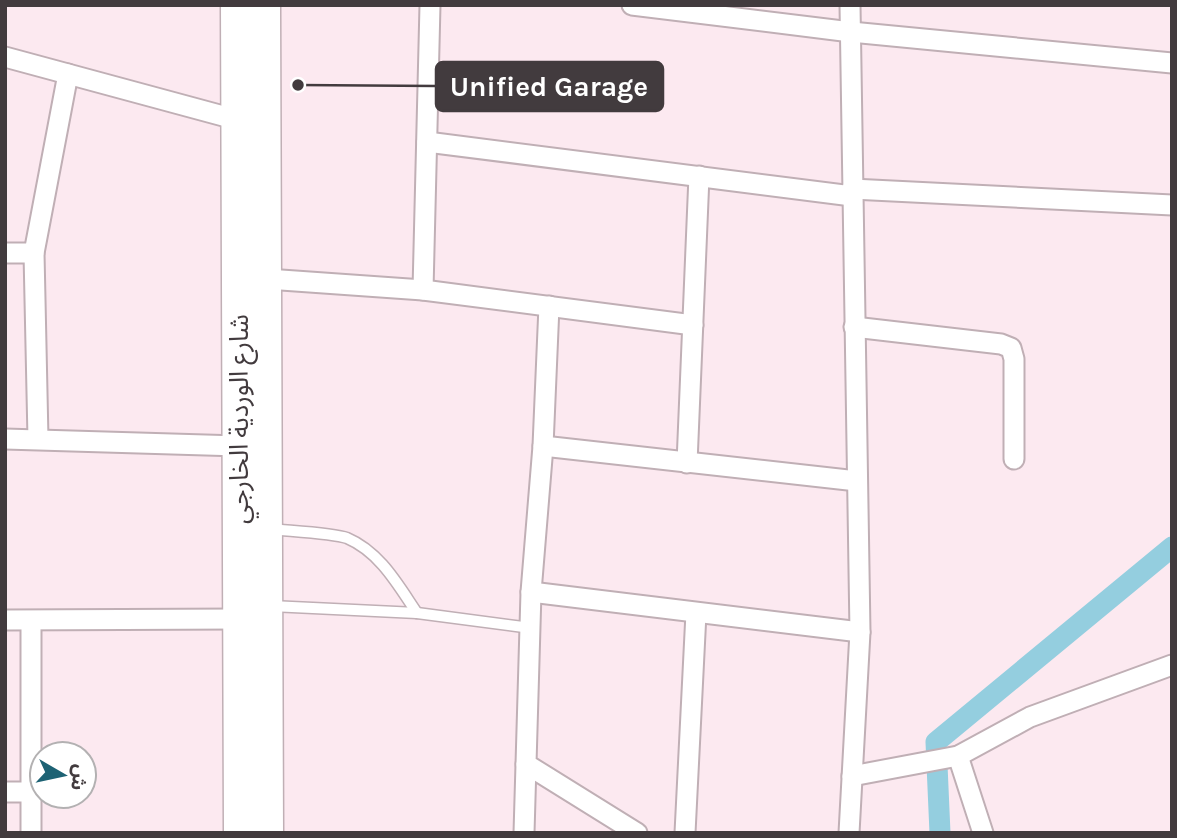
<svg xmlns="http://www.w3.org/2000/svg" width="1177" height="838" font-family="Karla,'Noto Sans Arabic',sans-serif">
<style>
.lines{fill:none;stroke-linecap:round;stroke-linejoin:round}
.canal{stroke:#94cedf;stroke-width:21}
.service-casing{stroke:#c0afb5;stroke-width:13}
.minor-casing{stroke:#c0afb5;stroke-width:23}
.primary-casing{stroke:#c0afb5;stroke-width:33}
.service{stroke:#fff;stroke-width:10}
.minor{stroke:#fff;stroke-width:19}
.primary{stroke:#fff;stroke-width:30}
.labels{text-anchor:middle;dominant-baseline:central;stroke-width:5;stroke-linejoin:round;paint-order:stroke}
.street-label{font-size:26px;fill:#423b3e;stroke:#fff}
.leader{fill:none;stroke:#423b3e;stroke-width:2.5}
.callout-dot{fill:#423b3e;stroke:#fff;stroke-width:2.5}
.callout{fill:#423b3e;stroke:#423b3e;stroke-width:2.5}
.callout-label{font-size:28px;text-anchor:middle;font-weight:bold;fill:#fff}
</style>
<rect width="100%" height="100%" fill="#fce9f0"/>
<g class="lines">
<path class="canal" d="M940,833l-4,-91 236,-195"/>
<g class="service-casing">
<g id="service">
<path d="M271,529c18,2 62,4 76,9 33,14 51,47 70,75"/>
<path d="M271,606l146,7 114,15"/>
</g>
</g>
<g class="minor-casing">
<g id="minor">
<path d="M632,5l219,27 321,31"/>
<path d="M5,57l233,63"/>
<path d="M427,142l425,54"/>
<path d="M852,189l320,16"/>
<path d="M5,253h29"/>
<path d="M267,279l156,11 270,35"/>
<path d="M423,290l7,-285"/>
<path d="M549,306l-6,140 -12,146 -5,172 111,69"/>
<path d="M854,327l147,17 10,4 3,11v100"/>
<path d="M5,439l234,7"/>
<path d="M38,439l-4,-186 34,-179"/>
<path d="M543,446l314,35"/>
<path d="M687,463l12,-287"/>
<path d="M531,592l329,40"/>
<path d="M5,620l235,-1"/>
<path d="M31,621v212"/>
<path d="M958,756l25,77"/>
<path d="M852,776l106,-20 72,-39 142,-52"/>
<path d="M5,792h27"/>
<path d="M524,833l2,-69"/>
<path d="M685,833l11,-220"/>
<path d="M849,833l11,-201 -10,-627"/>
</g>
</g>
<g class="primary-casing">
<g id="primary">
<path d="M236,5l3,828"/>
<path d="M265,5l3,828"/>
</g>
</g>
<use href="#service" class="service"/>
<use href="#minor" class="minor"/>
<use href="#primary" class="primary"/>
</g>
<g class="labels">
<g class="street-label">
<text transform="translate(239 419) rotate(-90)">شارع الوردية الخارجي</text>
</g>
</g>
<path class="leader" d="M298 85L436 86"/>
<circle class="callout-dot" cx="298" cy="85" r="7"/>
<rect class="callout" x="436" y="62" width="227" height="49" rx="7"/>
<g class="callout-label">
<text x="549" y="96">Unified Garage</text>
</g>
<rect width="1177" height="838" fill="none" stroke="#423b3e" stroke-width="14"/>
<g transform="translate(63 775) rotate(99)"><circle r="33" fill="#ffffff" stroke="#b3b1b2" stroke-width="2"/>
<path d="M0-5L12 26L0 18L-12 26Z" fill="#1d6274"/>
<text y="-10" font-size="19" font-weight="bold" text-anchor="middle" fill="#423b3e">ش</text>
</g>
</svg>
